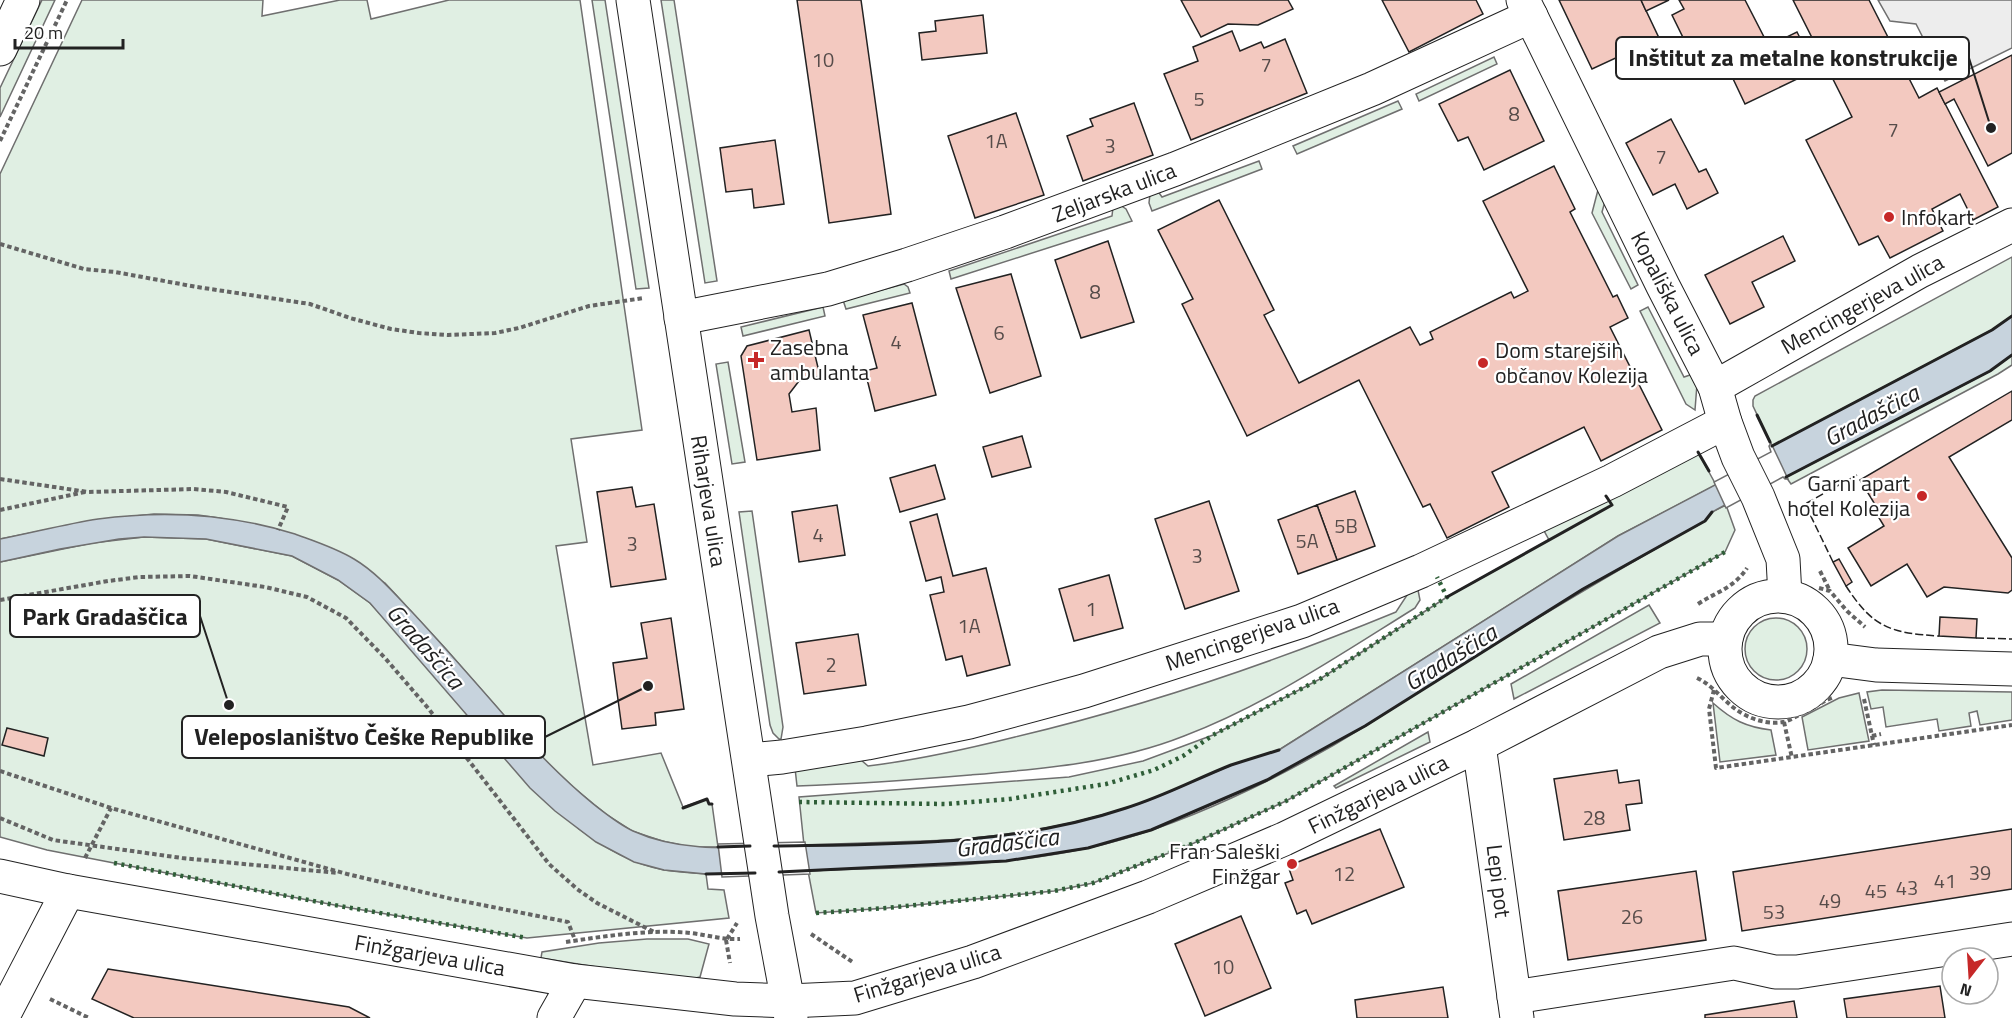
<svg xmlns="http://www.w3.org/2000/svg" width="2012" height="1018" font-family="'Titillium Web',sans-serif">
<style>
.green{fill:#e0efe3;stroke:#6f6f6f;stroke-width:1.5}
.parking{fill:#ededed;stroke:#6f6f6f;stroke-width:1.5}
.water{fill:#c7d3dd;stroke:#6f6f6f;stroke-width:1.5}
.pier{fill:#fff;stroke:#6f6f6f;stroke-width:1.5}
.building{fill:#f3c9c0;stroke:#222;stroke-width:1.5}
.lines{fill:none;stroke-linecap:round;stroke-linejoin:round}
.minor-casing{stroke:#222;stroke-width:35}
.major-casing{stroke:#222;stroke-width:35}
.path{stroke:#646464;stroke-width:4;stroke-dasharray:4.5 3;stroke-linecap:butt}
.minor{stroke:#fff;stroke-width:33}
.major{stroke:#fff;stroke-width:33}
.hedge{stroke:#2f5e38;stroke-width:4.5;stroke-dasharray:3 4.5;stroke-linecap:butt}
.fence{stroke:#222;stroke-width:1.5;stroke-dasharray:8 3;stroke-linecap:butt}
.wall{stroke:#222;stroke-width:3}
.poi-dot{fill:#c62828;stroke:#fff;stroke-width:2}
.labels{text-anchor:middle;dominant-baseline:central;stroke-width:4.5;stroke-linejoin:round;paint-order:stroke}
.number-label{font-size:20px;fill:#564c4a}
.street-label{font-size:22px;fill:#222;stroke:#fff}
.poi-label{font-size:22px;fill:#222;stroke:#fff;text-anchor:start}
.water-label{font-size:24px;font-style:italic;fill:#222;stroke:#fff}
.leader{fill:none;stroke:#222;stroke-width:2}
.callout-dot{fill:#222;stroke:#fff;stroke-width:2}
.callout{fill:#fff;stroke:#222;stroke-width:2}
.callout-label{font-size:24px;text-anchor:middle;font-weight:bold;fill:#222}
</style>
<rect width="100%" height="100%" fill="#fff"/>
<g class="green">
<path d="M42,0h13l-55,117v-29z"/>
<path d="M82,0h181l-1,16 78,-16h27l4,19 78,-19h131l62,430 -71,9 16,103 -31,4 37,219 68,-12 22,54 24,-8 2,5h3l6,43h-28l-28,-6 -30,-10 -25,-16 -34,-28 -38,-36 -90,-103 -60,-65 -72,-42 -42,-13 -52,-10 -21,-3 -44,-1 -58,6 -96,19v-365z"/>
<path d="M592,0h13l44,288 -13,1z"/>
<path d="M661,0h13l43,281 -12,2z"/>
<path d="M1494,57l3,7 -78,37 -3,-7z"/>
<path d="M1398,101l4,8 -105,45 -4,-8z"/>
<path d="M1259,161l3,8 -110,42 -3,-8 1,-9 7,-4 5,7z"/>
<path d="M1599,186l7,12 -4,14 36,73 -7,4 -39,-76z"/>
<path d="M1120,205l6,4 6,12 -181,58 -2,-8 163,-55 1,-9z"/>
<path d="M2012,257v59l-20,14 -220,116 -19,-40v-6l2,-4z"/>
<path d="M904,284l4,3 2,6 -64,16 -3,-9z"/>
<path d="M823,307l2,9 -82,20 -2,-9z"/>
<path d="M1648,307l36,70 9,-3 4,10 -2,26 -9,-6 -46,-93z"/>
<path d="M2012,355v10l-14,9 -207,110 -5,-7 204,-106z"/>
<path d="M728,362l17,100 -13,2 -16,-100z"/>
<path d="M1698,452l18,33 -98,51 -339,214 -48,16 -50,22 -56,21 -57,15 -52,10 -64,6 -148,5 -5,-48 270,-20 74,-16 70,-26 107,-56 127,-82 102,-57 -7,-13z"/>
<path d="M1726,505l9,25 -10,22 -439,249 -92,42 -101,40 -39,8 -167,17 -71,5 -8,-42c93,-4 189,-3 280,-23 92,-20 199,-73 279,-123 23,-15 47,-31 70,-46 89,-54 177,-108 268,-158l7,-9z"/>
<path d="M752,511l31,216 -2,12h-2l-6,-6 -3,-8 -31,-213z"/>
<path d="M144,537l62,2 86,17 46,24 32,23 209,226c26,19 53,35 85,41 14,2 28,3 42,4l2,15 16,1 5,28 -202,20 -182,-31 -231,-44 -67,-13 -47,-13v-275l92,-19z"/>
<path d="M1417,585l3,15 -5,8c-74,46 -149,97 -231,128 -68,27 -142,33 -214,39 -58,5 -115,9 -173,11l-2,-18 59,-14 14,12c50,-6 99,-17 147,-29 131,-31 257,-74 381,-125l15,-23z"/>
<path d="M1649,605l11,18 -146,76 -3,-15z"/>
<circle cx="1776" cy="649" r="31"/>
<path d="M1882,690l130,2v28l-32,5 -3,-14 -8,2 2,13 -32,5 -2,-12 -51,8 -3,-20 -12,2 -4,-17z"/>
<path d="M1859,693l10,48 -61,9 -6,-33 37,-19z"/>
<path d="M1713,703c19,17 33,24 58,27l5,25 -56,7z"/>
<path d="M1428,732l2,10 -94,46 -2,-2z"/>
<path d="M647,939h41l21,5 -9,33 -13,3 -17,-1 -129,-21 1,-6 57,-9z"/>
</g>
<path class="parking" d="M1878,0h134v48l-67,33 -29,-57 -26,-3z"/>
<path class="water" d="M2012,316v39l-22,16 -204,106 -2,-4 -72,39 -7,9 -122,68 -218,137 -98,54 -116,50 -63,18 -82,13 -198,10 -102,3 -42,-4 -30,-8 -38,-20 -41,-31 -25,-23 -160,-185 -32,-23 -46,-24 -86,-17 -62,-2 -25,2 -59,10 -60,13v-23c32,-6 65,-15 98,-20 66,-9 133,-5 197,15 19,7 41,14 59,25 22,13 40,34 58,53 29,31 57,63 85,95 30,35 60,67 95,96 13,10 26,21 41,28 51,23 108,16 162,15 111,-3 224,-3 331,-38 36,-11 70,-29 106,-43 15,-6 31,-10 47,-15l339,-214 156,-82 -2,-8 220,-116z"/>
<g class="pier">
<path d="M1771,443l17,36h-3l-2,-2 -57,31 -12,-26 57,-30 -2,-6z"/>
<path d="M805,842l5,32 -88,3 -4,-33z"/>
</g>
<g class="building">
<path d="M797,0h64l30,214 -62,9z"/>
<path d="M1181,0h107l5,9 -35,16 -30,-1 -27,13z"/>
<path d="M1382,0h94l7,14 -74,38z"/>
<path d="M1559,0h82l18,38 -67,31z"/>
<path d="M1641,0h28l-23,11z"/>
<path d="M1679,0h66l19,37 -65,33 -27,-55 12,-6z"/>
<path d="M1793,0h76l50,98 18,-10 61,119 -25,13 -13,-26 -28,15 11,22 -53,27 -12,-22 -19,9 -53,-105 46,-23z"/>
<path d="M983,15l4,38 -65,7 -3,-27 17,-2 -1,-10z"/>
<path d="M1232,31l8,20 21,-9 3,6 21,-9 22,54 -116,47 -27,-66 34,-13 -5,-14z"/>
<path d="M1797,32l19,38 -71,34 -18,-38z"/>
<path d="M2012,55v98l-24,13 -34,-67 -9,5 -6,-12z"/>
<path d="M1510,70l34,71 -60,29 -16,-33 -10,4 -19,-37z"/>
<path d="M1134,103l19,52 -70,26 -16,-45 26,-10 -3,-7z"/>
<path d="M1016,113l28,82 -69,23 -27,-82z"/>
<path d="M1671,119l28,53 7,-3 12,24 -31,16 -12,-25 -22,11 -27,-52z"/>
<path d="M775,140l9,64 -30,4 -2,-19 -26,3 -6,-44z"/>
<path d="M1554,166l21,43 -5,3 43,85 4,-2 11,23 -18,9 52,103 -61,31 -17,-34 -92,45 17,35 -62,31 -17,-34 -7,3 -64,-127 -112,56 -65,-132 11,-5 -35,-69 61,-30 55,110 -10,5 35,68 111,-56 10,18 13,-6 -3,-7 81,-40 3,6 14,-7 -45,-90z"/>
<path d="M1783,236l12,25 -43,21 12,25 -34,17 -25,-49z"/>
<path d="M1108,241l26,81 -53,16 -26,-78z"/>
<path d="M1011,274l30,102 -51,17 -34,-105z"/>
<path d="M912,303l24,92 -61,16 -10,-40 12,-3 -14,-53z"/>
<path d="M809,330l11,46 -21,5 -10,13 3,18 24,-4 4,42 -63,10 -16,-104 6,-10z"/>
<path d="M2012,391v29l-63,37 63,101v32l-4,3 -64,-6 -17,10 -20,-33 -36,22 -23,-38 36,-22 -8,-13 3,-2 -19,-31z"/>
<path d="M1022,436l9,31 -39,10 -9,-30z"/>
<path d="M935,465l10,34 -45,13 -10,-34z"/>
<path d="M632,487l4,20 18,-3 12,75 -55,8 -14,-95z"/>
<path d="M1355,491l20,55 -38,14 -20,-55z"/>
<path d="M1209,501l30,90 -54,18 -30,-90z"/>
<path d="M837,505l8,50 -46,7 -7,-50z"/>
<path d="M1317,505l20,55 -39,14 -20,-54z"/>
<path d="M937,514l16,62 33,-8 24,97 -43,11 -5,-20 -16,4 -16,-65 14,-3 -3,-15 -15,4 -16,-59z"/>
<path d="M1839,559l13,23 -6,4 -13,-24z"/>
<path d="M1109,575l14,53 -49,13 -15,-52z"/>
<path d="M1940,617l37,2 -1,19 -37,-2z"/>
<path d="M671,618l13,91 -29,4 1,12 -34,4 -9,-66 34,-5 -6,-35z"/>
<path d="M858,634l8,51 -62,9 -8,-51z"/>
<path d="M7,728l41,10 -4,18 -42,-11z"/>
<path d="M1617,770l2,13 20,-3 3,23 -16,2 4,25 -66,10 -10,-61z"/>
<path d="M1380,829l24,58 -92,37 -6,-14 -9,4 -12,-31 8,-3 -5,-14z"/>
<path d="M2012,829v60l-270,42 -9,-59z"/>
<path d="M1696,871l10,69 -138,20 -10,-69z"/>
<path d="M1241,916l30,72 -66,28 -30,-72z"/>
<path d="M108,969l241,38 21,11h-236l-42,-19z"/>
<path d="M1940,986l5,32h-98l-3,-19z"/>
<path d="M1443,987l5,31h-91l-2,-18z"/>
<path d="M1794,1001l3,17h-92v-3z"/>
</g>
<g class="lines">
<g class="minor-casing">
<g id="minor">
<path d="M633,0l139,916 19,102"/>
<path d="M1523,0l140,286 52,101 10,35 13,35 20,40 25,62 2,37"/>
<path d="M681,318l147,-29 79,-24 98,-33 170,-63 197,-80 159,-73"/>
<path d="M1715,387l205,-116 92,-46"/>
<circle cx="1778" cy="649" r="53"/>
<path d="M1830,659l46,6 136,4"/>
<path d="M1479,745l38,273"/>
<path d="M749,760l33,-3 85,-14 102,-21 115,-31 218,-70 119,-50 191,-90 113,-59"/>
<path d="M0,876l68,15 507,90 160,18 54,2 66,-3 118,-36 175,-65 136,-58 195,-94 180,-93 41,-13h26"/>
<path d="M1514,997l220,-34 41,9h22l215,-33"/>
<path d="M2,1018l66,-127"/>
<path d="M554,1018l21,-37"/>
</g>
</g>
<g class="major-casing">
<path id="major" d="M0,49l23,-49"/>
</g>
<g class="path">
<path d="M0,141l67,-141"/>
<path d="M0,244l84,25 31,3 82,15 113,17 40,14 41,11 28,4 29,2 47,-2 24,-5 70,-22 55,-8"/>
<path d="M0,479l88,13 106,-3 32,3 62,15 -10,23"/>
<path d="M0,510l85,-18"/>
<path d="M1820,571l10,20"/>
<path d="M1819,588l11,3 17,20 18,16"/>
<path d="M0,600l108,-19 32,-4 50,-1 75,11 42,10 39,21 39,40 43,50 121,156 28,25 20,14 57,29"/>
<path d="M1698,604c18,-12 36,-16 49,-36"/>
<path d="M1697,678c15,7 24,20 37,30 13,10 32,17 49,14 11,-2 37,-20 51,-25"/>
<path d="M1714,690l-5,19 7,59 296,-43"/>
<path d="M1864,699l10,46"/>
<path d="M1784,722l8,36"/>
<path d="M1872,736l9,-2"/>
<path d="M0,771l111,37 236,66 105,25 116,23 7,18"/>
<path d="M0,818l53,22 129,18 156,15"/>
<path d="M85,858l26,-50"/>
<path d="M811,934l43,29"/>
<path d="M727,939l10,-16"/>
<path d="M726,940l4,23"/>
<path d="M566,942c40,-6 84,-13 124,-9 18,2 33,7 50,6"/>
<path d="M50,999l39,19"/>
</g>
<use href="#minor" class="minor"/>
<use href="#major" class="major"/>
<g class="hedge">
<path d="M799,802l147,2 64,-5 96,-15 48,-14 29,-14 30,-21 107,-56 127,-82 -10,-20"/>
<path d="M114,863l231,44 182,31"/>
<path d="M816,913l71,-5 167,-17 39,-8 101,-40 92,-42 439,-249"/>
</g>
<g class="fence">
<path d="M1833,562l-28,-58 52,-29"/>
<path d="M1846,586c27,42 45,47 93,50"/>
<path d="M1976,638l36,1"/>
</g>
<g class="wall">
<path d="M1757,415l13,27"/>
<path d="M1772,446l220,-116 20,-14"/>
<path d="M1698,452l11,19"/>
<path d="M1786,477l204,-106 22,-16"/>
<path d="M1447,597l165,-92 -6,-9"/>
<path d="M683,808l24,-9 2,5h3"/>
<path d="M774,846c118,-2 239,0 352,-38 36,-11 70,-29 105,-43 16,-5 32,-10 48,-15"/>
<path d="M718,847l32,-1"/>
<path d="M779,872l227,-11 82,-13 63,-18 116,-50 45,-25 53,-29 218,-137 122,-68 7,-9"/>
<path d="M706,874l49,-1"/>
</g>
</g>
<g class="poi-dot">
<circle cx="1889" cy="217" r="6"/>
<path d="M753 351h6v6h6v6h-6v6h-6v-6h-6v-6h6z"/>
<circle cx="1483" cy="363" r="6"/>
<circle cx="1922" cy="496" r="6"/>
<circle cx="1292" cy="864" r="6"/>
</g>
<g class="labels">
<g class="number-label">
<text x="823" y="59">10</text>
<text x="1266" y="64">7</text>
<text x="1199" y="98">5</text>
<text x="1514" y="113">8</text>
<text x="1893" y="129">7</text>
<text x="996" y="140">1A</text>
<text x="1110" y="145">3</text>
<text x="1661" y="156">7</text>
<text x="1095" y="291">8</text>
<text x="999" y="332">6</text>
<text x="896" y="341">4</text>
<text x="1346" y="525">5B</text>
<text x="818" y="534">4</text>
<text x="1307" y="540">5A</text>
<text x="632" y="543">3</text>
<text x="1197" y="555">3</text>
<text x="1091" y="608">1</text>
<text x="969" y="625">1A</text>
<text x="831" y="664">2</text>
<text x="1594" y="817">28</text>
<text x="1980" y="872">39</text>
<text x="1344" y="873">12</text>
<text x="1945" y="880">41</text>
<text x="1907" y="887">43</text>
<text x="1876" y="890">45</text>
<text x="1830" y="900">49</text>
<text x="1774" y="911">53</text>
<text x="1632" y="916">26</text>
<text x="1223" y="966">10</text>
</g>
<g class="street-label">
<text transform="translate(1114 192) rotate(-21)">Zeljarska ulica</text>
<text transform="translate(1668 293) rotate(63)">Kopališka ulica</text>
<text transform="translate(1862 304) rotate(-29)">Mencingerjeva ulica</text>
<text transform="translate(709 501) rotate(81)">Riharjeva ulica</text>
<text transform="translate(1252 634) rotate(-19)">Mencingerjeva ulica</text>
<text transform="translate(1378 794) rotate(-26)">Finžgarjeva ulica</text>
<text transform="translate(1499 881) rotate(83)">Lepi pot</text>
<text transform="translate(430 955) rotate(10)">Finžgarjeva ulica</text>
<text transform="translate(927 973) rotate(-17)">Finžgarjeva ulica</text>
</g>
<g class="poi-label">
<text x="1901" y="217">Infokart</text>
<text x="770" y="347">Zasebna<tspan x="770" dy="25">ambulanta</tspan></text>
<text x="1495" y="350">Dom starejših<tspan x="1495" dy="25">občanov Kolezija</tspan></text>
<text x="1910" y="483" text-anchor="end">Garni apart<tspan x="1910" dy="25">hotel Kolezija</tspan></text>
<text x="1280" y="851" text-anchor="end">Fran Saleški<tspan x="1280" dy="25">Finžgar</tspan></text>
</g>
<g class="water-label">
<text transform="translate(1871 415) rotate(-28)">Gradaščica</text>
<text transform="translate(426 646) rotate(49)">Gradaščica</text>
<text transform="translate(1450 657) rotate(-32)">Gradaščica</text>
<text transform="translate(1007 842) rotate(-7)">Gradaščica</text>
</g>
</g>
<path class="leader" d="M1991 128L1969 58M229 705L200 616M648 686L545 737"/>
<g class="callout-dot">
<circle cx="1991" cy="128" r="6"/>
<circle cx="229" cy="705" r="6"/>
<circle cx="648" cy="686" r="6"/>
</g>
<g class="callout">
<rect x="1616" y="37" width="353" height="42" rx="6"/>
<rect x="10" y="595" width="190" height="42" rx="6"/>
<rect x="182" y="716" width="363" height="42" rx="6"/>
</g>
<g class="callout-label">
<text x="1793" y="66">Inštitut za metalne konstrukcije</text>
<text x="105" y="625">Park Gradaščica</text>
<text x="364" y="745">Veleposlaništvo Češke Republike</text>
</g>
<g transform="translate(1970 976) rotate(197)"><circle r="28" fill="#ffffff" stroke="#a7a7a7" stroke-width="1.5"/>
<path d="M0-4.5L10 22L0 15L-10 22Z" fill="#c62828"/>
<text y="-9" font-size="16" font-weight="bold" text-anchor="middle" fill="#222222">N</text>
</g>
<path d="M15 39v9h108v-9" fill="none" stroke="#222222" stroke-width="3"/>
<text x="24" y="39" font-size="18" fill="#222222" stroke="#ffffff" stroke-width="4.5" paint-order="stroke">20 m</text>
</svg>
